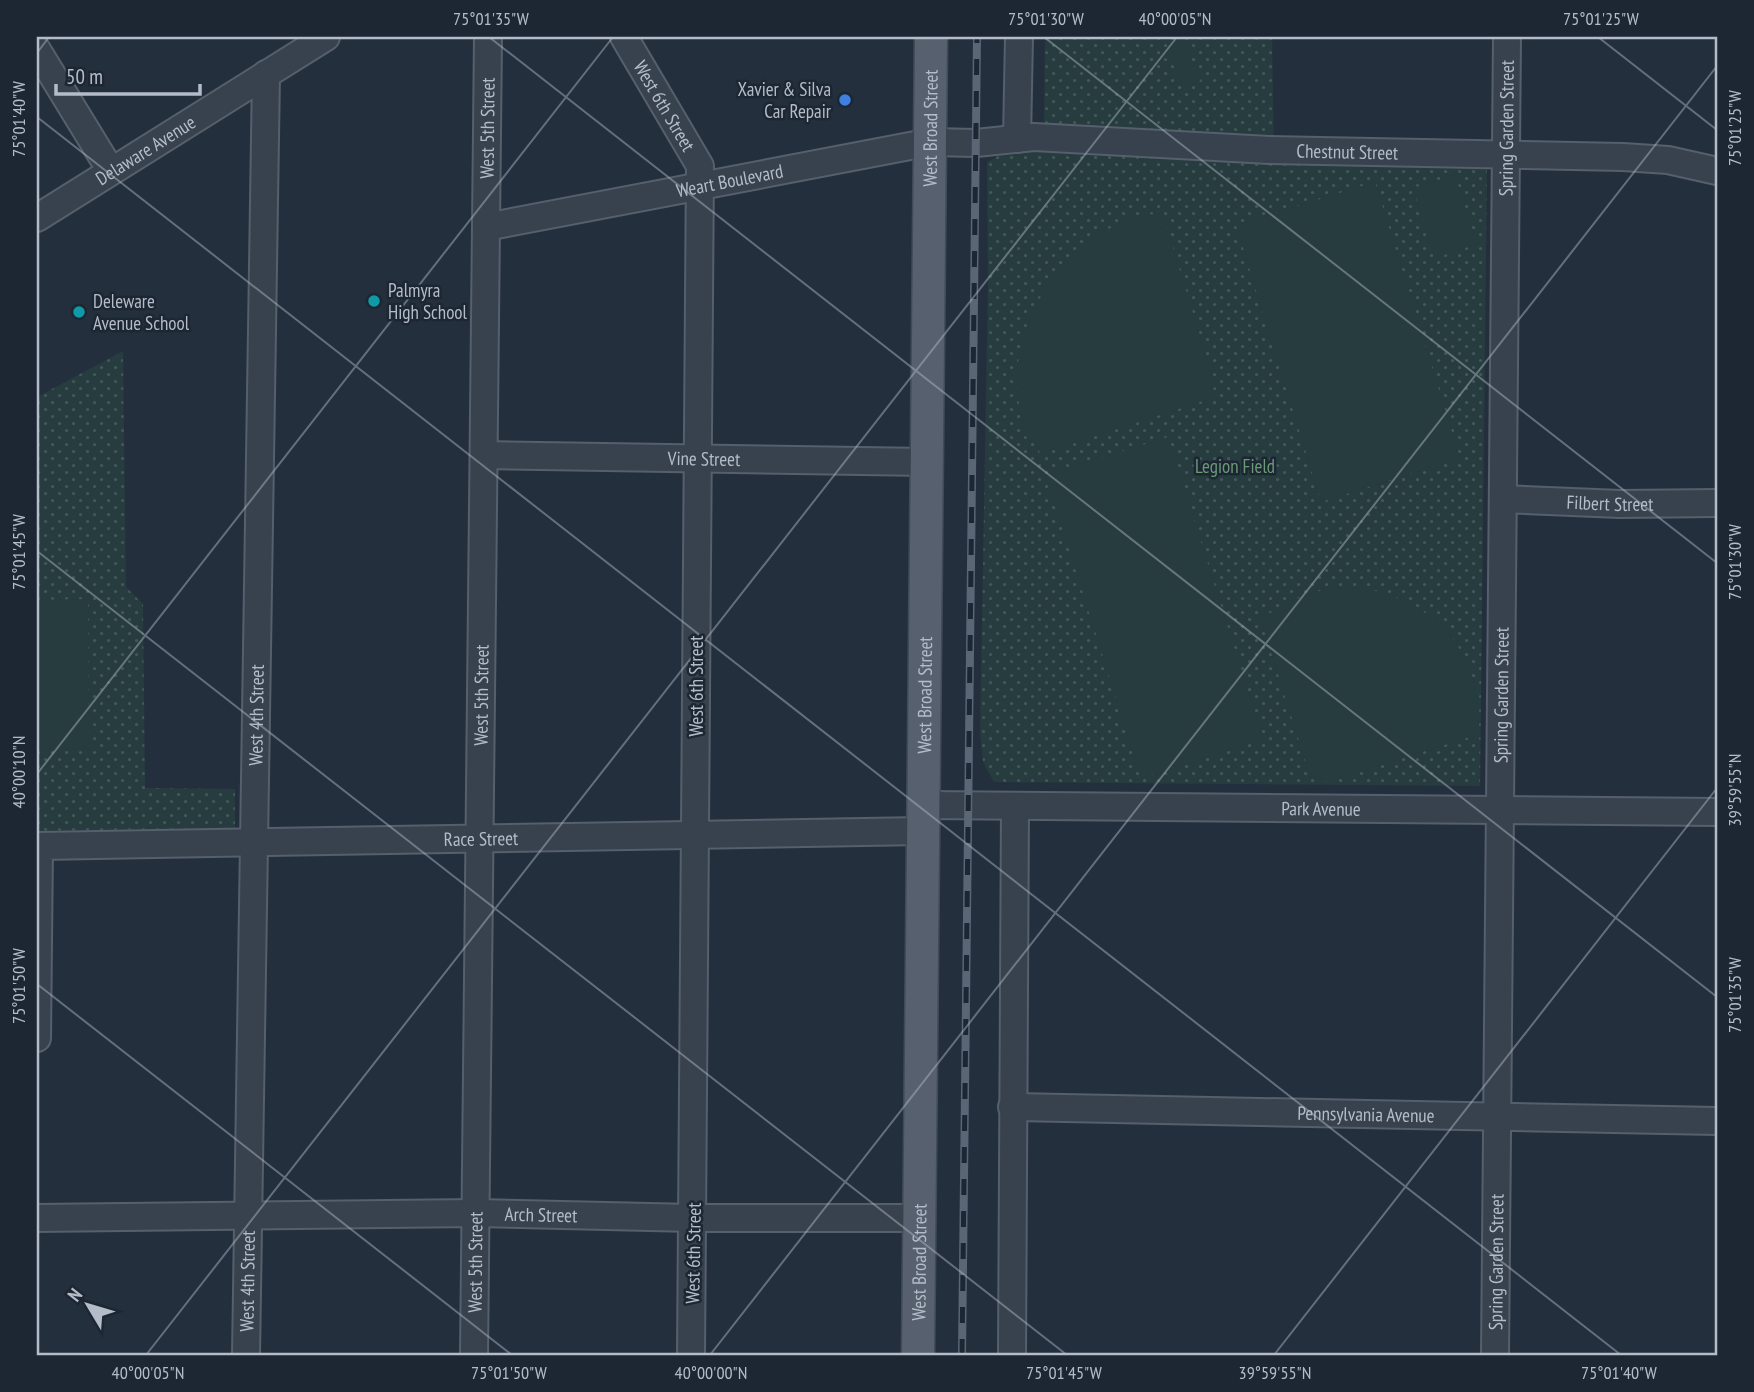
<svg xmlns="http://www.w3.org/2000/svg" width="1754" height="1392" font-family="'PT Sans Narrow',sans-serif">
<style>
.green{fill:url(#green-dots)}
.pitch{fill:#263c3f}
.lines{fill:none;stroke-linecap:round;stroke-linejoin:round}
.minor-casing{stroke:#565f6c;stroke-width:30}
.major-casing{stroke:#414a57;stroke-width:35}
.minor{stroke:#38414e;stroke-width:26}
.major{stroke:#56606e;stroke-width:32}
.rail-casing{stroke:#5a6575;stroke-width:8}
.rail{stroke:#1d2633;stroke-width:5;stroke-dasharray:16;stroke-linecap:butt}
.ticks{fill:none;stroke:#b4bcc9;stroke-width:2;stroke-opacity:0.45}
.shop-dot{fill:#3f7fe0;stroke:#1d2633;stroke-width:2.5}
.culture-dot{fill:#0f9aa8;stroke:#1d2633;stroke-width:2.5}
.labels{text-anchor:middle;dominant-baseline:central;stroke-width:5;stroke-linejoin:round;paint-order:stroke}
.poi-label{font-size:19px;fill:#b4bcc9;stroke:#1d2633;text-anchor:start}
.street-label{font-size:19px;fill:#b4bcc9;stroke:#1d2633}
.park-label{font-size:19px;fill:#6b9a76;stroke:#1d2633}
.neatline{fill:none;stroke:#b4bcc9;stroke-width:2.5}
.ticks-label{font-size:18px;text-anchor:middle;fill:#b4bcc9}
</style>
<defs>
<pattern id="green-dots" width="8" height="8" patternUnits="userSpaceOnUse" patternTransform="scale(1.75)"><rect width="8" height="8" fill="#263c3f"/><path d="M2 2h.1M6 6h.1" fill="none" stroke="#435659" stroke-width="1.8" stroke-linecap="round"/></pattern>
</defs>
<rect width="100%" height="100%" fill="#242f3e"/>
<g class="green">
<path d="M1045,37h227l2,123 213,7 -7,619 -486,-4 -11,-20 -3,-30 8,-446 -1,-124 57,-31z"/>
<path d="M123,351l3,236 17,17 2,184 90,1v39l-198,3v-434z"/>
</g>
<g class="pitch">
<path d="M1176,40l6,1 7,6 -1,16 13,17 -5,4 -20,-1 2,-13 -13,-13v-4l5,-10z"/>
<path d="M1455,175l22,69 -42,14 -22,-70z"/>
<path d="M1375,182l85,276 -139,44 -85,-277z"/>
<path d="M1143,214l20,1 52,170 -6,14 -169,55 -2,-8 -11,-7c-5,-20 -10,-38 -10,-59 1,-75 55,-144 126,-166z"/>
<path d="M1168,437l95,302 -122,39 -95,-303z"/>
<path d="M1341,587c63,0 123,39 135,104 3,13 2,29 3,43l-153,48 -17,-9 -48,-153c23,-19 50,-29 80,-33z"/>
<path d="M88,599l1,149 -52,1v-149z"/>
</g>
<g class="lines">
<g class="minor-casing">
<g id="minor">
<path id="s1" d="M624,37l76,129 -9,1189"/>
<path d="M37,50l74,121"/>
<path d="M1017,139l2,-102"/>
<path id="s2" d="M37,218l289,-181"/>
<path id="s3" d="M486,227l445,-85 45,1 58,-6 235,13 354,7 45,3 49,11"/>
<path id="s4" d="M484,455l443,7"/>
<path id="s5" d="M1503,499l117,5 97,-1"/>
<path id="s6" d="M924,805l793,7"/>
<path id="s7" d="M37,1038l2,-192 883,-15"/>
<path id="s8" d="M1012,1107l705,14"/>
<path id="s9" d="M37,1218l438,-5 218,5h226"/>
<path id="s10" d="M246,1355l20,-1281"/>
<path id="s11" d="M474,1355l14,-1318"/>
<path d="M1012,1355l3,-549"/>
<path id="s12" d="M1495,1355l12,-1318"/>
</g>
</g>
<g class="major-casing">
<g id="major">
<path id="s13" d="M918,1355l13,-1318"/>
</g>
</g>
<use href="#minor" class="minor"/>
<use href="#major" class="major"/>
<g class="rail-casing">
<path id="rail" d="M962,1355l15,-1318"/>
</g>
<use href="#rail" class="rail"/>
</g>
<path class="ticks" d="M489,37l1228,960M1044,37l673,526M1598,37l119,93M37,53l12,-16M37,117l1584,1238M37,551l1030,804M37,774l576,-737M37,984l475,371M146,1355l1031,-1318M710,1355l1007,-1289M1274,1355l443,-567"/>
<circle class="shop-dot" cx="845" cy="100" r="7"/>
<g class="culture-dot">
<circle cx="374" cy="301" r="7"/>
<circle cx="79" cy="312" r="7"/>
</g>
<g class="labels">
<g class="poi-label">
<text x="831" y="89" text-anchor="end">Xavier &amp; Silva<tspan x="831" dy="22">Car Repair</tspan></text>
<text x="388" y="290">Palmyra<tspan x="388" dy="22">High School</tspan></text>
<text x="93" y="301">Deleware<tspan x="93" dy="22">Avenue School</tspan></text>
</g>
<g class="street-label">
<text stroke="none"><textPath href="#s1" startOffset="80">West 6th Street</textPath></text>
<text stroke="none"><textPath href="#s11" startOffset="1227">West 5th Street</textPath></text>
<text stroke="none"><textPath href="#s13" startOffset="1227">West Broad Street</textPath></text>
<text stroke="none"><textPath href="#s12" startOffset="1227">Spring Garden Street</textPath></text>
<text stroke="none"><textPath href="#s2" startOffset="128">Delaware Avenue</textPath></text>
<text stroke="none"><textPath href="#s3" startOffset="870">Chestnut Street</textPath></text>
<text stroke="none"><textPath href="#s3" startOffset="248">Weart Boulevard</textPath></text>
<text stroke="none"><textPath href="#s4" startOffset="220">Vine Street</textPath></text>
<text stroke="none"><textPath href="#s5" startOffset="107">Filbert Street</textPath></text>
<text transform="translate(696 686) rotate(-90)">West 6th Street</text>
<text stroke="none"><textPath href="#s11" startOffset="660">West 5th Street</textPath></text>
<text stroke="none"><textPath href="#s13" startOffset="660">West Broad Street</textPath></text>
<text stroke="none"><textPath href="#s12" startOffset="660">Spring Garden Street</textPath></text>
<text stroke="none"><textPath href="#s10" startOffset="640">West 4th Street</textPath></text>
<text stroke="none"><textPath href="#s6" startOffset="397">Park Avenue</textPath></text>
<text stroke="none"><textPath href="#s7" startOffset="634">Race Street</textPath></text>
<text stroke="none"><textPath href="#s8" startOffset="354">Pennsylvania Avenue</textPath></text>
<text stroke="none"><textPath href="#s9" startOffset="504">Arch Street</textPath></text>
<text transform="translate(693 1253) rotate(-89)">West 6th Street</text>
<text stroke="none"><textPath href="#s11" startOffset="93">West 5th Street</textPath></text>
<text stroke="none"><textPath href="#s13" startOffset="93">West Broad Street</textPath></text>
<text stroke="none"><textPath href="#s12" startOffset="93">Spring Garden Street</textPath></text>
<text stroke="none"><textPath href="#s10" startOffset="74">West 4th Street</textPath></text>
</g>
<g class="park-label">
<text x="1235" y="466">Legion Field</text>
</g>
</g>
<rect width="1754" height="1392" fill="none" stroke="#1d2633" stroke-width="77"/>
<g transform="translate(88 1305) rotate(308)" stroke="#1d2633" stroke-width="5" paint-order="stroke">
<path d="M0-5L12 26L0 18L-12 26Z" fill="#b4bcc9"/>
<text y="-10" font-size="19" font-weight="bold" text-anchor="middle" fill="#b4bcc9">N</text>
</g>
<path d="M56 84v10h144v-10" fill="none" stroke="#b4bcc9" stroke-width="3.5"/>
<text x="66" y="84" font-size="21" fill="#b4bcc9" stroke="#1d2633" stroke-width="5" paint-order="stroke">50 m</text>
<rect x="38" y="38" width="1678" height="1316" class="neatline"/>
<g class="ticks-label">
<text x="491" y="25">75°01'35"W</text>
<text x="1046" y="25">75°01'30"W</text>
<text x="1175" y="25">40°00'05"N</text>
<text x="1601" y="25">75°01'25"W</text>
<text transform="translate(19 119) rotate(-90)" y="6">75°01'40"W</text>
<text transform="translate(1735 128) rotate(-90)" y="6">75°01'25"W</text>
<text transform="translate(19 552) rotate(-90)" y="6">75°01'45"W</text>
<text transform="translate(1735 562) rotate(-90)" y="6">75°01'30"W</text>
<text transform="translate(19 772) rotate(-90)" y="6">40°00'10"N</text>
<text transform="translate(1735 790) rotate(-90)" y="6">39°59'55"N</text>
<text transform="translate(19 986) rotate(-90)" y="6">75°01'50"W</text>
<text transform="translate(1735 995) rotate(-90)" y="6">75°01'35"W</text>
<text x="148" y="1379">40°00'05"N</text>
<text x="509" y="1379">75°01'50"W</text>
<text x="711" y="1379">40°00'00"N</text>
<text x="1064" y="1379">75°01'45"W</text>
<text x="1275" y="1379">39°59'55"N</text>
<text x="1619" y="1379">75°01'40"W</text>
</g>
</svg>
